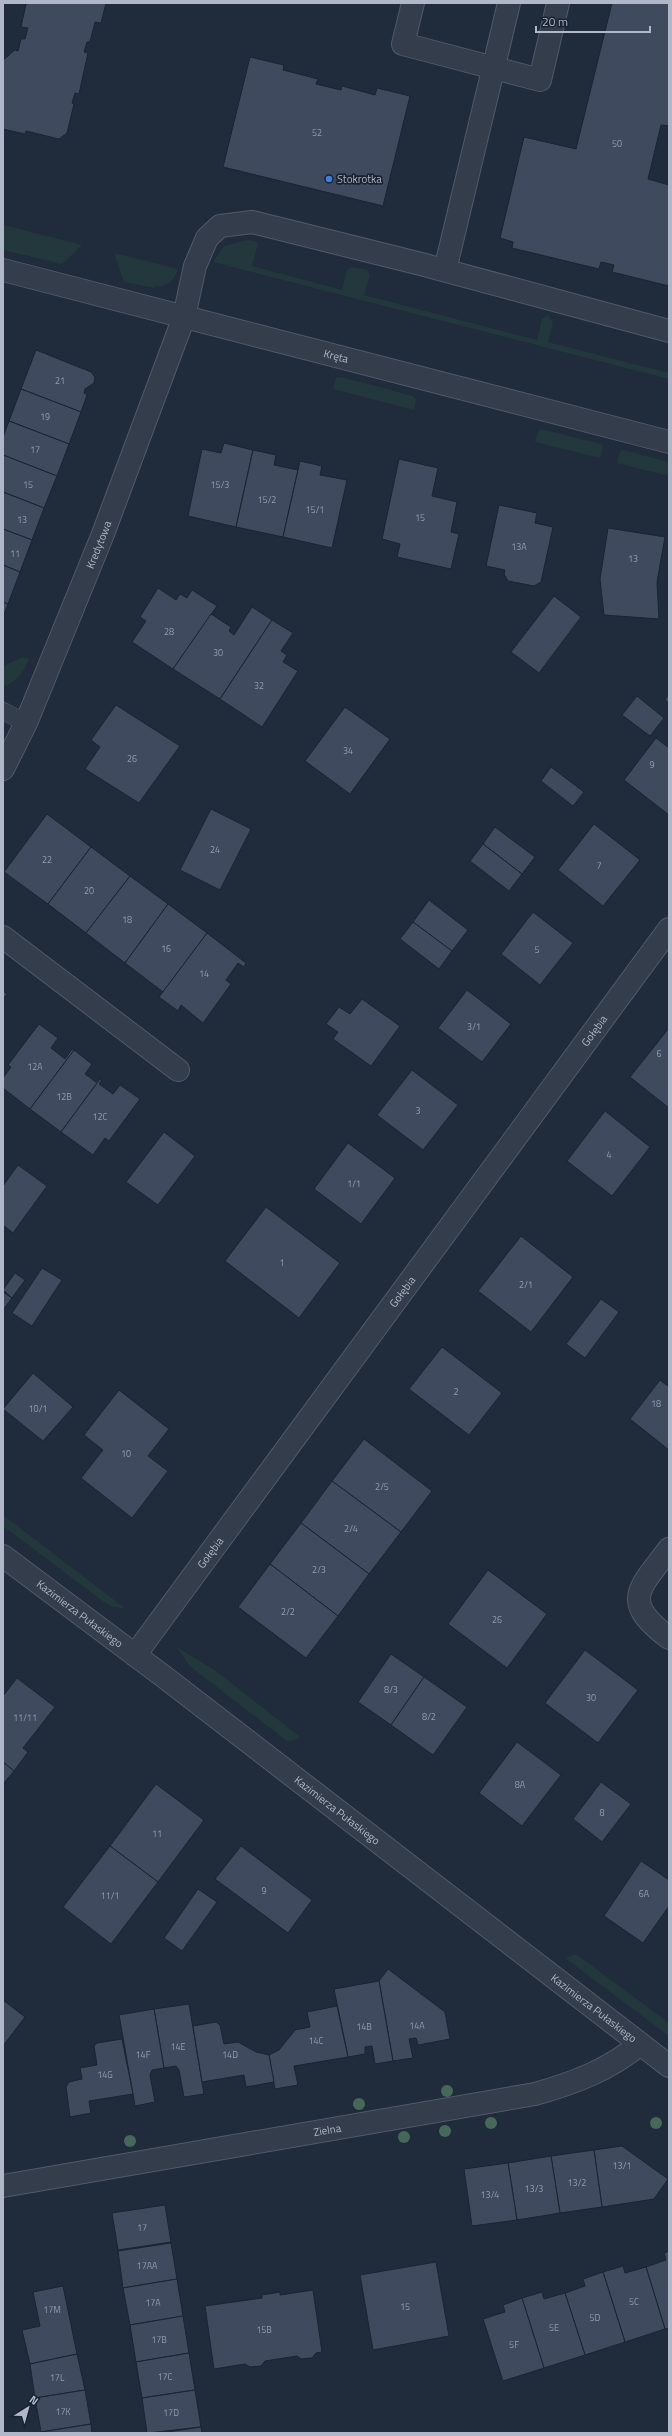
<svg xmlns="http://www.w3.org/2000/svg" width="672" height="2436" font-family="'Titillium Web',sans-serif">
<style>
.green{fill:#22383c}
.building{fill:#3f4a5e;stroke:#1b2432}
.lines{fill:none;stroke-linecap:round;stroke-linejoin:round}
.service-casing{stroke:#525a69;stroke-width:18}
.minor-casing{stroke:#525a69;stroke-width:24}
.service{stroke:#343d4b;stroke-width:17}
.minor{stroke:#343d4b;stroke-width:22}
.tree{fill:#456859}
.shop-dot{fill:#3f7fe0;stroke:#192230;stroke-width:1.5}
.labels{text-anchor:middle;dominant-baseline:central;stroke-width:3.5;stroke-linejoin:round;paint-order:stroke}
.number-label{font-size:9px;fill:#939cae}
.poi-label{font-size:11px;fill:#afb7c8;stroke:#192230;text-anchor:start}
.street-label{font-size:11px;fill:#afb7c8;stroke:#192230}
</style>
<rect width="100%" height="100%" fill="#202b3b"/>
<g class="green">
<path d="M3,225l79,20 -20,19 -59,-14z"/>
<path d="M248,240l8,1 2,3 -6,22 90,24 5,-20 4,-3 16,3 3,5 -6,20 173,45 5,-21 6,-4 5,7 -5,20 121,31v6l-456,-117 11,-16z"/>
<path d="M114,253l64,16c-3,11 -12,19 -23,17l-1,2 -30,-6z"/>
<path d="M341,377l72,19 3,3 -2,11 -81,-21 3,-11z"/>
<path d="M541,429l60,15 2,3 -3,11 -65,-16 3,-11z"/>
<path d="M623,450l46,12v14l-52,-13 3,-11z"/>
<path d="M23,657l6,2c-6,13 -11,23 -26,27v-20z"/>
<path d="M3,1515l123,94 -15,-3 -7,-4 -101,-76z"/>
<path d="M177,1647l39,24 83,65 -3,4 -9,1 -91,-70 -7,-6z"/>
<path d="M576,1954l93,69v13l-104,-78z"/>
</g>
<g class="building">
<path d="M30,3h76l-5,20 -6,-1 -5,20h-3l-3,10 4,1 -9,41 -4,-1 -3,10 2,1 -7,29 -8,6 -33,-8 -1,3 -22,-5v-69l12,-10 3,1 3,-12h4l3,-11 -7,-1 5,-23z"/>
<path d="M612,3h57v123l-8,-1 -13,54 21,6v101l-57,-14 2,-7 -13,-3 -2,7 -87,-21 1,-6 -13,-4 24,-101 52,12z"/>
<path d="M250,57l34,8 -1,5 35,9 -2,5 25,6 1,-4 33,9 2,-7 33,8 -27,110 -160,-39z"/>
<path d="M36,350l55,22 4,5 -1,6 -9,6 -1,4 3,2 -6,17 -60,-23z"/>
<path d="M21,389l60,23 -12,32 -60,-23z"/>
<path d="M9,421l60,23 -12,32 -54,-21v-18z"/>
<path d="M224,443l29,7 -17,77 -48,-11 14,-67 19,4z"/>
<path d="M253,450l23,5 -2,10 24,5 -15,67 -47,-10z"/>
<path d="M3,455l54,21 -13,32 -41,-16z"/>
<path d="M399,459l39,9 -6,28 25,6 -6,30 8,2 -8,35 -54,-12 3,-13 -18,-5z"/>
<path d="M300,461l22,5 -2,9 27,5 -15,68 -49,-11z"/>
<path d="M3,492l41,16 -12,32 -29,-11z"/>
<path d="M499,505l38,8 -2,10 18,4 -12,55 -7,4 -26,-5 -4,-7 1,-4 -19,-4z"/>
<path d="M608,528l57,9 -8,45 2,37 -55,-4 -4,-36z"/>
<path d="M3,529l29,11 -12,32 -17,-7z"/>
<path d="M3,565l17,7 -12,32 -5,-2z"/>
<path d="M158,588l18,12 4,-6 7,4 5,-8 25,16 -44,63 -41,-27 14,-21 -6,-4z"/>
<path d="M554,596l27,21 -42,56 -28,-21z"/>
<path d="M3,602l5,2 -5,13z"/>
<path d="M252,607l20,13 -52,79 -47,-30 38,-55 20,13 -2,4 5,4z"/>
<path d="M272,620l21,13 -12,18 6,4 -4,7 15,9 -36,56 -42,-28z"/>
<path d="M669,694v9l-4,-3z"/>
<path d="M637,696l27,22 -14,18 -28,-21z"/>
<path d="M116,705l64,41 -41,57 -54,-34 15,-22 -9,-7z"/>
<path d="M345,707l45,32 -40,55 -45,-33z"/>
<path d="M656,738l13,10v67l-45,-35z"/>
<path d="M551,767l33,25 -11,14 -32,-25z"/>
<path d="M211,809l40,20 -31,61 -40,-20z"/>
<path d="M47,814l44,33 -43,57 -44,-32z"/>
<path d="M594,824l46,36 -37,46 -45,-36z"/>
<path d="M495,827l40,30 -13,17 -39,-30z"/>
<path d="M483,844l39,30 -13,17 -39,-30z"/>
<path d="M91,847l39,29 -44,57 -38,-29z"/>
<path d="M130,876l38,28 -43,59 -39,-30z"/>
<path d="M429,900l39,30 -16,21 -39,-29z"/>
<path d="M168,904l39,29 -44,59 -38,-29z"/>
<path d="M533,912l40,31 -33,42 -39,-31z"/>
<path d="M413,922l39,29 -13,18 -39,-30z"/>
<path d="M207,933l39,30 -2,4 -6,-4 -12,17 5,4 -28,39 -22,-18 -3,6 -19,-14z"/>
<path d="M467,990l44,34 -29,38 -44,-34z"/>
<path d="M3,991l4,3 -4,5z"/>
<path d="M362,999l38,27 -29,40 -38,-27 5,-7 -12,-8 13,-17 11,7z"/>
<path d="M39,1024l19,14 -7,10 14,11 7,-10 2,1 -44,59 -27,-21v-10l8,-11 -3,-2z"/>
<path d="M669,1028v80l-39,-31z"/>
<path d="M74,1050l18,14 -7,10 11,8 3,-4 1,1 -39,53 -31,-23z"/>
<path d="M412,1070l46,35 -35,45 -46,-35z"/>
<path d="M100,1079l2,1 -3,4 14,10 7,-9 20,14 -31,42 -4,-3 -12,17 -32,-23z"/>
<path d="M605,1111l45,36 -38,49 -45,-35z"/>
<path d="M164,1132l31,24 -37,49 -32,-23z"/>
<path d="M348,1143l47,35 -34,46 -47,-35z"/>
<path d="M18,1165l29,21 -34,47 -10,-8v-39z"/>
<path d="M266,1207l74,56 -41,55 -74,-57z"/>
<path d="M521,1236l52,41 -42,55 -53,-41z"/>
<path d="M42,1268l20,12 -30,46 -20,-13z"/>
<path d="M15,1273l10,7 -13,18 -9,-8z"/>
<path d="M3,1292l9,6 -9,12z"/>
<path d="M601,1299l18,13 -34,46 -19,-14z"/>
<path d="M442,1347l60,46 -33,42 -60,-46z"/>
<path d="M33,1373l40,34 -30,34 -40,-32z"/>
<path d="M660,1380l9,7v63l-39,-31z"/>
<path d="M119,1390l50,39 -21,27 20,15 -36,47 -51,-40 22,-28 -19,-15z"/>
<path d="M364,1439l68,52 -31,41 -69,-51z"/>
<path d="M332,1481l69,51 -32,42 -68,-51z"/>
<path d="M301,1523l68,51 -31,42 -68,-52z"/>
<path d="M270,1564l68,52 -32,42 -68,-51z"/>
<path d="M488,1570l59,44 -40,54 -59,-44z"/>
<path d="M585,1650l53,40 -40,53 -53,-40z"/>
<path d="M391,1654l33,23 -33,48 -33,-23z"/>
<path d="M424,1677l43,30 -34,48 -42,-30z"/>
<path d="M17,1678l38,29 -32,41 5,4 -14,19 -11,-9v-66z"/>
<path d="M517,1742l44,33 -39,51 -43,-33z"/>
<path d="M3,1762l11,9 -11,13z"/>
<path d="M601,1782l30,22 -29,38 -29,-23z"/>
<path d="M156,1784l48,36 -46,62 -48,-36z"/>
<path d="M110,1846l48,36 -47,62 -48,-37z"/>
<path d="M241,1846l71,54 -24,33 -73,-54z"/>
<path d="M641,1861l28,19v26l-26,37 -39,-27z"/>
<path d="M198,1889l19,13 -35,49 -18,-13z"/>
<path d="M388,1969l57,43 5,27 -32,6 -2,-7 -7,1 4,19 -20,3 -14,-80z"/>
<path d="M379,1981l14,80 -18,3 -3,-18 -7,1v7l-17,3 -14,-68z"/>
<path d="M3,2000l22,17 -22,29z"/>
<path d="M189,2004l15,90 -20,3 -5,-27 -3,-4 -12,2 -10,-59z"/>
<path d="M337,2006l11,51 -54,9 4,19 -23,4 -6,-34 10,-5 16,-20 15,-3 -3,-15z"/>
<path d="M154,2009l10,59 -12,2 -2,5 5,27 -20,4 -16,-91z"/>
<path d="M216,2022l4,3 4,19 14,-2 18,10 13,3 5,27 -28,5 -2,-12 -42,7 -9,-56z"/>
<path d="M122,2039l11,55 -44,7 2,12 -21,4 -4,-30 3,-5 13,-3 -2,-11 17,-3 -3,-19 3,-3z"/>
<path d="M622,2146l46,33 -14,20 -52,8 -8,-57z"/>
<path d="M594,2150l8,57 -42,6 -9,-57z"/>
<path d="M551,2156l9,57 -43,7 -9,-57z"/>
<path d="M508,2163l9,57 -45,6 -8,-57z"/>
<path d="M165,2205l6,37 -53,8 -6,-37z"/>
<path d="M171,2243l6,36 -54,9 -5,-37z"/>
<path d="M669,2251v77l-4,1 -19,-62 20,-7 -2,-7z"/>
<path d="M436,2262l13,74 -76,14 -13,-75z"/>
<path d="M623,2266l2,7 21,-6 19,62 -40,13 -22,-70z"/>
<path d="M603,2272l22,70 -40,13 -20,-62 20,-7 -2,-7z"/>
<path d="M177,2279l6,37 -53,9 -7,-37z"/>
<path d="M63,2286l14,68 -47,10 -8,-34 18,-4 -7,-34z"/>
<path d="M313,2290l9,62 -6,1 -4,5 -11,1 -4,-3 -32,5 -4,5 -11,1 -5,-3 -31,5 -9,-63 57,-8v-3l18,-3v3z"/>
<path d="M542,2292l2,7 21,-6 20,62 -41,13 -22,-70z"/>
<path d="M522,2298l22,70 -41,13 -20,-62 22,-7 -2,-7z"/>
<path d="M183,2316l6,37 -53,9 -6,-37z"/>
<path d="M189,2353l6,37 -53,8 -6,-36z"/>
<path d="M77,2354l8,36 -50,8 -5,-34z"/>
<path d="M85,2390l6,34 -50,8 -6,-34z"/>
<path d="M195,2390l6,37 -54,6 -5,-35z"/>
<path d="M91,2424l1,9 -51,-1z"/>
<path d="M201,2427l1,6h-41z"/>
</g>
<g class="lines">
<g class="service-casing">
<path id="service" d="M3,711l23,12"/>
</g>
<g class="minor-casing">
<g id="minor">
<path d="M413,3l-10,41 137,36 18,-77"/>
<path id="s1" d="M3,270l666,172"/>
<path d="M445,270l64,-267"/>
<path id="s2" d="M3,769l23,-46 77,-189 81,-217 11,-51 12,-28 13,-12 32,-4 169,42 248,67"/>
<path d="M3,937l175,133"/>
<path d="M669,1549c-30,40 -49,52 0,89"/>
<path id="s3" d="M3,1556l160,120 506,390"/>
<path id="s4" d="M135,1655l534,-726"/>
<path id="s5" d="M3,2186l532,-92c39,-11 74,-24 105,-50"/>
</g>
</g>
<use href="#service" class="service"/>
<use href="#minor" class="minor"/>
</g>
<g class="tree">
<circle cx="447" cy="2091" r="6"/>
<circle cx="359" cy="2104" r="6"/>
<circle cx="491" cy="2123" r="6"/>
<circle cx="656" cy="2123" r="6"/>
<circle cx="445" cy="2131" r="6"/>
<circle cx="404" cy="2137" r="6"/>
<circle cx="130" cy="2141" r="6"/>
</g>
<circle class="shop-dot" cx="329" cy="179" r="4"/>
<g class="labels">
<g class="number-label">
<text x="317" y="132">52</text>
<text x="617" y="143">50</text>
<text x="60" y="380">21</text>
<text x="45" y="416">19</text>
<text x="35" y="449">17</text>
<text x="28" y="484">15</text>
<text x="220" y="484">15/3</text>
<text x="267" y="499">15/2</text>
<text x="315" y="509">15/1</text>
<text x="420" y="517">15</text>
<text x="22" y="519">13</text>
<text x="519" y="546">13A</text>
<text x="15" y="553">11</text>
<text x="633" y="558">13</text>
<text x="169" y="631">28</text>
<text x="218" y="652">30</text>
<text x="259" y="685">32</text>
<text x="348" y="750">34</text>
<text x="132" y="758">26</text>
<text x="652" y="764">9</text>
<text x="215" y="849">24</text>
<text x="47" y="859">22</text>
<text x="599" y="865">7</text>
<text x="89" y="890">20</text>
<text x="127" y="919">18</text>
<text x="166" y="948">16</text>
<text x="537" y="949">5</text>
<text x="204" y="973">14</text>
<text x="474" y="1026">3/1</text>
<text x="659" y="1053">6</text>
<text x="35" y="1066">12A</text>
<text x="64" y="1096">12B</text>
<text x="418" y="1110">3</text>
<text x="100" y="1116">12C</text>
<text x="609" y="1154">4</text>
<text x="354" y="1183">1/1</text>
<text x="282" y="1262">1</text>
<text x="526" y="1284">2/1</text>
<text x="456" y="1391">2</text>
<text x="656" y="1403">18</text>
<text x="38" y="1408">10/1</text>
<text x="126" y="1453">10</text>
<text x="382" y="1486">2/5</text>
<text x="351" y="1528">2/4</text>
<text x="319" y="1569">2/3</text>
<text x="288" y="1611">2/2</text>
<text x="497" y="1619">26</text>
<text x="391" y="1689">8/3</text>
<text x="591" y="1697">30</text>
<text x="429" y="1716">8/2</text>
<text x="25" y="1717">11/11</text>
<text x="520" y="1784">8A</text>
<text x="602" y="1812">8</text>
<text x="157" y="1833">11</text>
<text x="264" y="1890">9</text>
<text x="644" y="1893">6A</text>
<text x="110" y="1895">11/1</text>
<text x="417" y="2025">14A</text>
<text x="364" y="2026">14B</text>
<text x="316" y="2040">14C</text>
<text x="178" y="2046">14E</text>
<text x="143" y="2054">14F</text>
<text x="230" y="2054">14D</text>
<text x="105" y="2074">14G</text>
<text x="622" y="2165">13/1</text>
<text x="577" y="2182">13/2</text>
<text x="534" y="2188">13/3</text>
<text x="490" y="2194">13/4</text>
<text x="142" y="2227">17</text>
<text x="147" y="2265">17AA</text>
<text x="634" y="2301">5C</text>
<text x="153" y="2302">17A</text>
<text x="405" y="2306">15</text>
<text x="52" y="2309">17M</text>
<text x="595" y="2317">5D</text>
<text x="554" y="2327">5E</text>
<text x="264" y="2329">15B</text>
<text x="159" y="2339">17B</text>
<text x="514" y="2344">5F</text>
<text x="165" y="2376">17C</text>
<text x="57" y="2377">17L</text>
<text x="63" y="2411">17K</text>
<text x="171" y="2412">17D</text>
</g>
<g class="poi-label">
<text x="337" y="179">Stokrotka</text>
</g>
<g class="street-label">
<text stroke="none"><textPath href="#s1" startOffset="344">Kręta</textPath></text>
<text stroke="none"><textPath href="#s2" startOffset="244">Kredytowa</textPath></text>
<text stroke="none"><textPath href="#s4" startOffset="775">Gołębia</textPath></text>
<text stroke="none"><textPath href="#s4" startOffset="451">Gołębia</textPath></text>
<text stroke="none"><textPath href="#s4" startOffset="127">Gołębia</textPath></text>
<text stroke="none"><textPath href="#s3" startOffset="96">Kazimierza Pułaskiego</textPath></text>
<text stroke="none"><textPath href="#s3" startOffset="420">Kazimierza Pułaskiego</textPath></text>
<text stroke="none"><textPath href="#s3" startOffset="744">Kazimierza Pułaskiego</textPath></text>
<text stroke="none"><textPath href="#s5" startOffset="329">Zielna</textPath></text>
</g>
</g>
<rect width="672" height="2436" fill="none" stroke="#afb7c8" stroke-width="8"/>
<g transform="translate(28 2408) rotate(37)" stroke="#192230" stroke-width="3" paint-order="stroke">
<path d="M0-3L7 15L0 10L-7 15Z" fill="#afb7c8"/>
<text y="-6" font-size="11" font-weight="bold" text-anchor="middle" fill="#afb7c8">N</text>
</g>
<path d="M536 26v6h114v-6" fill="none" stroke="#afb7c8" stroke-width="2"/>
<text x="542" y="26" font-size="12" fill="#afb7c8" stroke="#192230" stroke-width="3" paint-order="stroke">20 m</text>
</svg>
